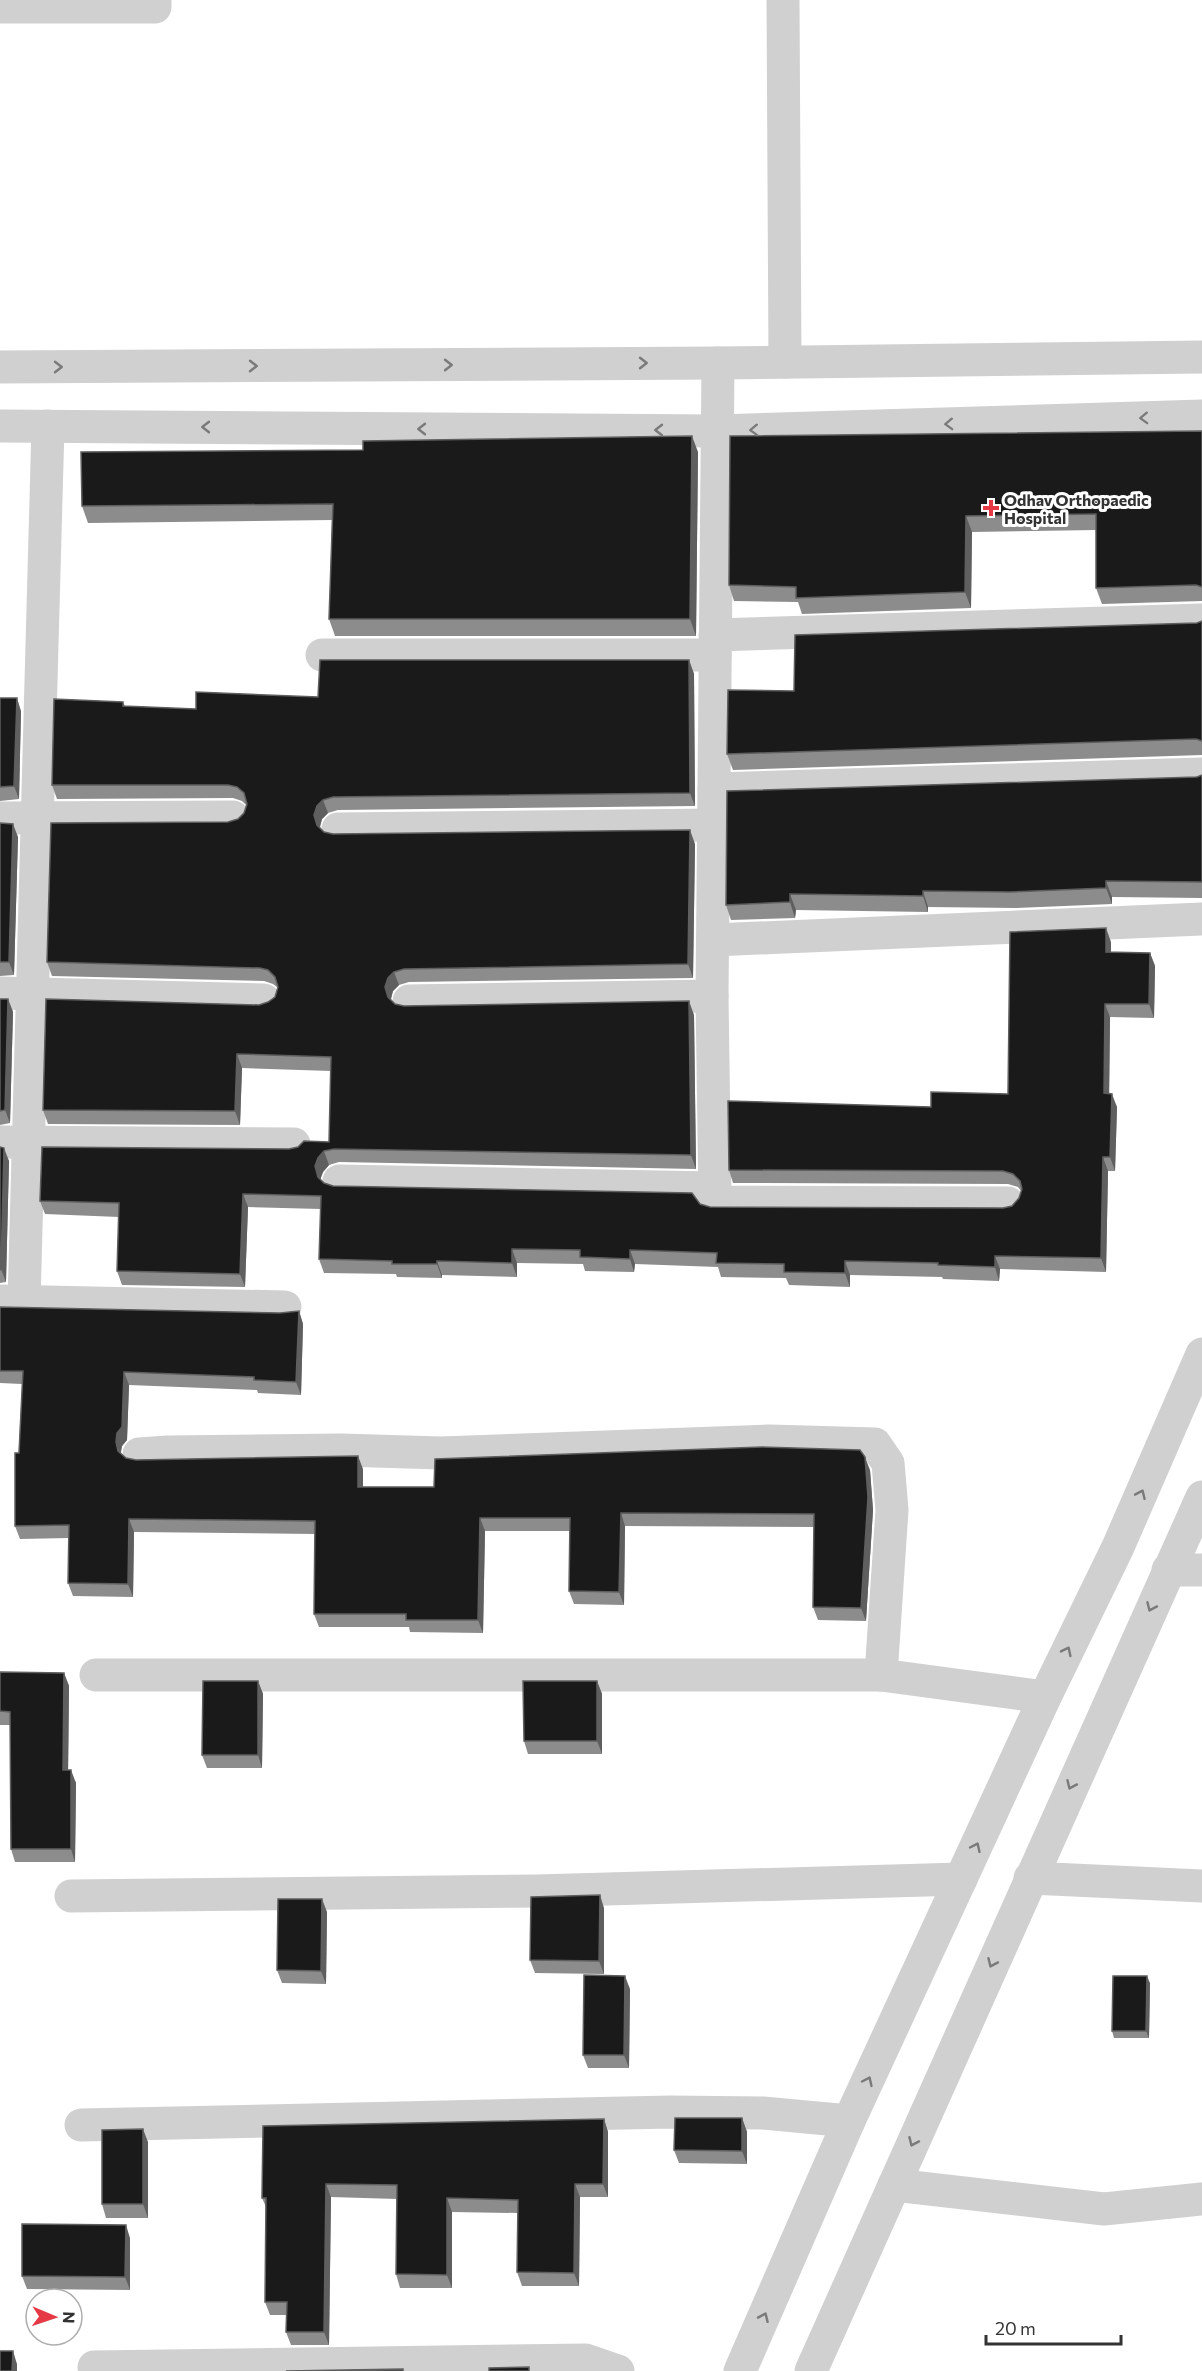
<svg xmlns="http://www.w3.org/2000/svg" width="1202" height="2371" font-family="Commissioner,sans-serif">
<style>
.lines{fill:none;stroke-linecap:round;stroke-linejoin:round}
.minor{stroke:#d0d0d0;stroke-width:33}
.tertiary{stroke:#d0d0d0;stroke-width:33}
.wall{fill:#8c8c8c}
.shaded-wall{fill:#5f5f5f}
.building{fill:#1a1a1a;stroke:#5f5f5f;stroke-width:1.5}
.oneway{stroke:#7a7a7a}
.poi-dot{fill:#e63946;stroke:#fff;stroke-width:2}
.labels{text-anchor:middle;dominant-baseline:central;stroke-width:6;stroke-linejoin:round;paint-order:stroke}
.poi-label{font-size:16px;font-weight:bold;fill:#333;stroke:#fff;text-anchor:start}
</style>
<rect width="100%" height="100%" fill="#fff"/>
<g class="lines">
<g class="minor">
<path d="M783,0l2,362"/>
<path d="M0,7h155v-7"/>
<path d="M718,363l-6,633 3,206 293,1"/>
<path d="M715,635l487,-15"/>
<path d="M322,655h393"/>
<path d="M714,789l488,-15"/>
<path d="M0,818l233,-1"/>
<path d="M338,829l376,-4"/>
<path d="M713,940l489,-21"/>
<path d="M0,993l264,7"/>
<path d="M409,1001l303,-5"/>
<path d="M0,1142l294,2"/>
<path d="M339,1181l376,7"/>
<path d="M0,1301l285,6"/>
<path d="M24,1302l24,-876"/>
<path d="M139,1454l29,-2 173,-2 100,3 329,-12 105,3 13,19 4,47 -11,165"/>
<path d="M1168,1570h34"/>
<path d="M96,1675h785l164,22"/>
<path d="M1030,1878l172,8"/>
<path d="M71,1896l466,-5 424,-12"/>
<path d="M81,2125l589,-13 93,1 86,8"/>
<path d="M894,2185l210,24 98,-10"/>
<path d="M94,2367l492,-7 32,11"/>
</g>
<g class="tertiary">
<path d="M0,367l718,-4 484,-6"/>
<path d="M0,426l717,5 485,-15"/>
<path d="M740,2371l109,-250 196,-424 73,-150 84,-193"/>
<path d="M811,2371l391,-874"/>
</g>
</g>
<g class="wall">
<path d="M1202,431v170l-100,3 -6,-16v-58l-124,2 -1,76 -169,6 -4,-12 -64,-1 -5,-16z"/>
<path d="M698,452l-2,184h-361l-6,-17 3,-99 -244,3 -6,-17z"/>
<path d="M1202,621v134l-469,15 -6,-16 67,-63 403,-68z"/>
<path d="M689,660l5,14 1,132 -357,4 -10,3 -6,6 -2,9 4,4 9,2 362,10 -2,134 -284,4 -10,3 -6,6 -2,9 4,4 9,2 290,9 2,154 -357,-7 -10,3 -6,7 -3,8 4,3 9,3 367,18 10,3 293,1 9,-2 7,-8 2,-7 -3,-4 -10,-3 -275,-1 -4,-13 202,-63 77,-13 103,-152v10l39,1 5,13 -1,52 -44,-1 -1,77 8,13 -2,64h-7l-2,101 -106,-3 -1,12 -56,-2 -1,-2 -92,-2v12l-61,-2 -3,-7 -65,-1 -3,-10 -83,-3 -1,8 -49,-1 -2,-7 -66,-1v14l-75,-2v3l-45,-1 -1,-3 -72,-1 -5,-14 2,-50 -73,-2 -3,80 -123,-2 -5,-14 2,-54 -74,-3 -5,-13 249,-52 40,-7 2,-71 -89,-3 -2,57 -192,-1 -5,-14 216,-105 9,-3 7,-5 3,-9 -5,-4 -9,-3 -212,-5 -5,-14 181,-140 10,-3 6,-6 2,-8 -4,-4 -9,-3 -176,1 -5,-14 71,-83 2,4 71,3z"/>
<path d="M0,698l21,13 -2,88 -19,2z"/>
<path d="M1202,775v123l-90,-1v7l-96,4 -88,-1v5l-132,-2 -1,8 -64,2 -5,-15z"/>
<path d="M0,823l18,14 -4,138 -14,1z"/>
<path d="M0,999h8l5,13 -3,111 -10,2z"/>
<path d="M0,1147l9,14 -3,121 -6,1z"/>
<path d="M0,1307l280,6 19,-2 4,13 -2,71 -43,-2 -1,-3 -128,-5 -2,55 -5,6 -1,7 5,5 10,2 227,9v18h71l436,-17 3,40 -7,111 -48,-1 -5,-13 1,-80 -189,-1 -1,79 -50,-1 -5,-13 1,-60h-85l-2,102 -73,-1 -1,-5h-90l-5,-13 1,-80 -181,-2 -1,65 -60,-1 -5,-13 1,-45 -49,1 -5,-13 7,-142 -22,-1z"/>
<path d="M0,1672l64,1 5,13 -1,84 8,13 -1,79h-60l-4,-13 -1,-124h-10z"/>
<path d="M258,1681l5,13 -1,74h-55l-5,-13z"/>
<path d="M597,1681l5,13v60h-74l-4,-13z"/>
<path d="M604,1908v66l-69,-1 -5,-13z"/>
<path d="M327,1912l-1,72 -44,-1 -5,-13z"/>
<path d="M1150,1983l-1,55h-35l-2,-7z"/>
<path d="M630,1989l-1,79h-41l-5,-13z"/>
<path d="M742,2118l5,14v32l-68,-1 -5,-13z"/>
<path d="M604,2119l4,13v65h-28l-1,89h-57l-5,-14 1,-59 -66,-1v76h-52l-4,-14 1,-75 -66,-2 -2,148h-38l-5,-13 1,-17h-17l-5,-13 1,-95 -4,-9z"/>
<path d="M148,2142v76h-42l-4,-14z"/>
<path d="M130,2238v52l-103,-1 -5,-13z"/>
</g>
<g class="shaded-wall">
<path d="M692,436l6,16 -2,184 -6,-17z"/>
<path d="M966,516l6,16 -1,76 -6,-16z"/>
<path d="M689,660l5,14 1,132 -5,-13z"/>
<path d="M17,698l4,13 -2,88 -5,-13z"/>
<path d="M323,800l5,13 -6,6 -3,10 -2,-4 -3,-10 3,-9z"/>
<path d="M13,824l5,13 -4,138 -5,-13z"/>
<path d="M690,830l5,14 -2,134 -5,-14z"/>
<path d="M1106,881l6,16v7l-6,-16z"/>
<path d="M923,891l5,16v5l-5,-16z"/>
<path d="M790,894l6,16 -1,8 -5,-16z"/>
<path d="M1106,928l5,14v23l-5,-13z"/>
<path d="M1150,953l5,13 -1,52 -5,-14z"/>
<path d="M394,972l5,13 -6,6 -3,10 -2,-4 -3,-10 3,-9z"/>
<path d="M8,999l5,13 -3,111 -5,-13z"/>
<path d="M689,1001l5,14 2,154 -5,-14z"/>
<path d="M1105,1004l5,13 -1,90 -5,-14z"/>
<path d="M237,1054l5,14 -2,57 -5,-14z"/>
<path d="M1112,1094l5,13 -2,64 -5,-14z"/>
<path d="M4,1148l5,13 -3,121 -5,-13z"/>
<path d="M324,1151l5,14 -6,7 -3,8 -2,-3 -3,-11 3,-8z"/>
<path d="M1103,1157l5,14 -2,101 -5,-14z"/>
<path d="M243,1194l5,13 -3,80 -5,-13z"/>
<path d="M512,1249l5,14v14l-5,-14z"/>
<path d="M630,1250l5,14 -1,8 -4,-13z"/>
<path d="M995,1256l5,13 -1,12 -4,-14z"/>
<path d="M437,1261l5,14v3l-5,-14z"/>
<path d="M845,1261l5,14v12l-5,-14z"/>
<path d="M299,1311l4,13 -2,71 -5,-13z"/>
<path d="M124,1372l5,13 -2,55 -5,6 -2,9 3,9 -7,-22z"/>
<path d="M358,1456l5,13v31l-5,-13z"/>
<path d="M865,1457l5,13 3,40 -7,111 -5,-13z"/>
<path d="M621,1513l4,13 -1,79 -5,-13z"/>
<path d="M480,1518l5,13 -2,102 -5,-13z"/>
<path d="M129,1519l5,13 -1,65 -5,-13z"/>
<path d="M64,1673l5,13 -1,97 -5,-13z"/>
<path d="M258,1681l5,13 -1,74 -4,-13z"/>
<path d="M597,1681l5,13v60l-5,-13z"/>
<path d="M71,1770l5,13 -1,79 -4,-13z"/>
<path d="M600,1895l4,13v66l-5,-13z"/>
<path d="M322,1899l5,13 -1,72 -5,-13z"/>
<path d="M625,1976l5,13 -1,79 -5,-13z"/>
<path d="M1147,1976l3,7 -1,55 -3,-7z"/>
<path d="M742,2118l5,14v32l-5,-13z"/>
<path d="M604,2119l4,13v65l-5,-13z"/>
<path d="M143,2129l5,13v76l-5,-14z"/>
<path d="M326,2184l5,13 -2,148 -5,-13z"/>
<path d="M575,2184l5,13 -1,89 -5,-13z"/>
<path d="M447,2198l5,14v76l-5,-13z"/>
<path d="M126,2225l4,13v52l-5,-13z"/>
<path d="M13,2351l4,13v7h-5z"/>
</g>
<g class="building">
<path d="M1202,431v156l-6,-2 -100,3v-74l-130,2 -1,76 -169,6v-11l-67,-2 1,-149z"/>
<path d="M692,436l-2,183h-361l4,-115 -251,2 -1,-54 282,-2v-9z"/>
<path d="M1202,621v120l-6,-2 -469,15 1,-64 66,1 1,-56 402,-12z"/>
<path d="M320,660h369l1,133 -357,4 -10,3 -6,6 -3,9 3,10 7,7 9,2 357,-4 -2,134 -284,5 -10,3 -6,6 -3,9 3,10 7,7 9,2 285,-5 2,154 -357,-6 -10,2 -6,7 -3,8 3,11 6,6 9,3 359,7 8,11 10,3 293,1 9,-2 7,-8 3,-9 -2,-8 -7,-7 -10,-3 -274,-1 -1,-69 203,6v-15l77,2 2,-162 96,-4v24l44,1 -1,51h-44l-1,89 8,1 -2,63h-7l-2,101 -106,-2v11l-57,-2v-2l-93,-2v12l-61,-1v-8l-68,-1 1,-10 -87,-3v9l-50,-2v-7l-68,-1v14l-75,-2v3h-45v-3l-73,-2 2,-63 -78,-2 -3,80 -123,-3 2,-68 -79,-2 2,-54 247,2 9,-2 6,-6 25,1 2,-85 -94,-3 -2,57 -192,-1 3,-111 213,6 9,-3 7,-5 3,-10 -3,-10 -7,-7 -8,-2 -213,-6 4,-139 177,-1 10,-3 6,-6 3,-9 -3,-11 -7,-6 -9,-2h-176l2,-86 69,3v4l73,3v-17l122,5z"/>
<path d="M0,698h17l-3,88 -14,1z"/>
<path d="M1202,775v107l-96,-1v7l-96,4 -87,-1v5l-133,-2v8l-64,3 1,-114 470,-14z"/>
<path d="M0,823l13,1 -4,138h-9z"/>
<path d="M0,999h8l-3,111 -5,1z"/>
<path d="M0,1147l4,1 -3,121 -1,1z"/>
<path d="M0,1307l280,6 19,-2 -3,71 -42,-2v-3l-130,-5 -2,55 -5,6 -1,9 2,9 8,7 10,2 222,-4v31h76l1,-28 327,-12 98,3 5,7 3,40 -7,111 -48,-1 1,-93 -193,-1 -2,79 -50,-1 1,-73h-90l-2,102h-72v-6h-92l1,-93 -186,-2 -1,65 -60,-1 1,-58 -54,1v-73h4l4,-82h-23z"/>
<path d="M0,1672l64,1 -1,97h8v79h-60l-1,-137 -10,-1z"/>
<path d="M203,1681h55v74h-56z"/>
<path d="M523,1681h74v60h-73z"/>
<path d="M600,1895l-1,66 -69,-1 1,-63z"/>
<path d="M278,1899h44l-1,72 -44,-1z"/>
<path d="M584,1975l41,1 -1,79h-41z"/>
<path d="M1113,1976h34l-1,55h-34z"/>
<path d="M675,2118h67v33l-68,-1z"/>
<path d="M604,2119l-1,65h-28l-1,89 -57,-1 1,-72 -71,-2v77l-51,-1 1,-89 -71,-1 -2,148h-38l1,-30h-22l1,-104h-4l1,-72z"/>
<path d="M143,2129v75h-41v-74z"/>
<path d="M22,2224l104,1 -1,52 -103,-1z"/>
<path d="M0,2351h13l-1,20h-12z"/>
<path d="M529,2367v4h-40v-3z"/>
<path d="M403,2369v2h-117z"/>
</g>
<defs><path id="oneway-chevron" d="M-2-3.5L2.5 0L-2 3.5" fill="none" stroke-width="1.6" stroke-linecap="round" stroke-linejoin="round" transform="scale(1.5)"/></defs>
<g class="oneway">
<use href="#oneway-chevron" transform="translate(643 363)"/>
<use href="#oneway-chevron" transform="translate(448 365)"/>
<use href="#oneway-chevron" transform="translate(253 366)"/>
<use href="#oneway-chevron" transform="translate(58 367)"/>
<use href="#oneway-chevron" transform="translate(1144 418) rotate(178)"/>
<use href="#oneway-chevron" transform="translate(949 424) rotate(178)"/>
<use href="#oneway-chevron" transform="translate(206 427) rotate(-180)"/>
<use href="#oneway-chevron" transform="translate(422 429) rotate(-180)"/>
<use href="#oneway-chevron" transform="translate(659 430) rotate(-180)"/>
<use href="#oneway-chevron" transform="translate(754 430) rotate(178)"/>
<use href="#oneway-chevron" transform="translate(1141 1494) rotate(-66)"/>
<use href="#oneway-chevron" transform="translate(1151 1607) rotate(114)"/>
<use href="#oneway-chevron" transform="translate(1067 1651) rotate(-64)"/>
<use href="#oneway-chevron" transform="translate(1071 1785) rotate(114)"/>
<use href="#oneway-chevron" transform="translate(976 1847) rotate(-65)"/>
<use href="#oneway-chevron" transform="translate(992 1963) rotate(114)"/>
<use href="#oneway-chevron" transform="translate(868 2081) rotate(-65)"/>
<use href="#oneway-chevron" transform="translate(913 2142) rotate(114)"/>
<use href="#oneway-chevron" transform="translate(764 2317) rotate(-66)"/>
</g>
<path class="poi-dot" d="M988 499h6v6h6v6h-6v6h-6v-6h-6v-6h6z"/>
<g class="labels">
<g class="poi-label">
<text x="1004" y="499">Odhav Orthopaedic<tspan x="1004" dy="18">Hospital</tspan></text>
</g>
</g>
<g transform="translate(54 2317) rotate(92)"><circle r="28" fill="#ffffff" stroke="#adadad" stroke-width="1.5"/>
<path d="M0-4.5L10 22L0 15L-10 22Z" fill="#e63946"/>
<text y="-9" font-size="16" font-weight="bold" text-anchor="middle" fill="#333333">N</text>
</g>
<path d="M986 2335v9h135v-9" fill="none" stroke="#333333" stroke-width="3"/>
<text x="995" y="2335" font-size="18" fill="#333333" stroke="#ffffff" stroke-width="4.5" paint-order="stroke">20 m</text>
</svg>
